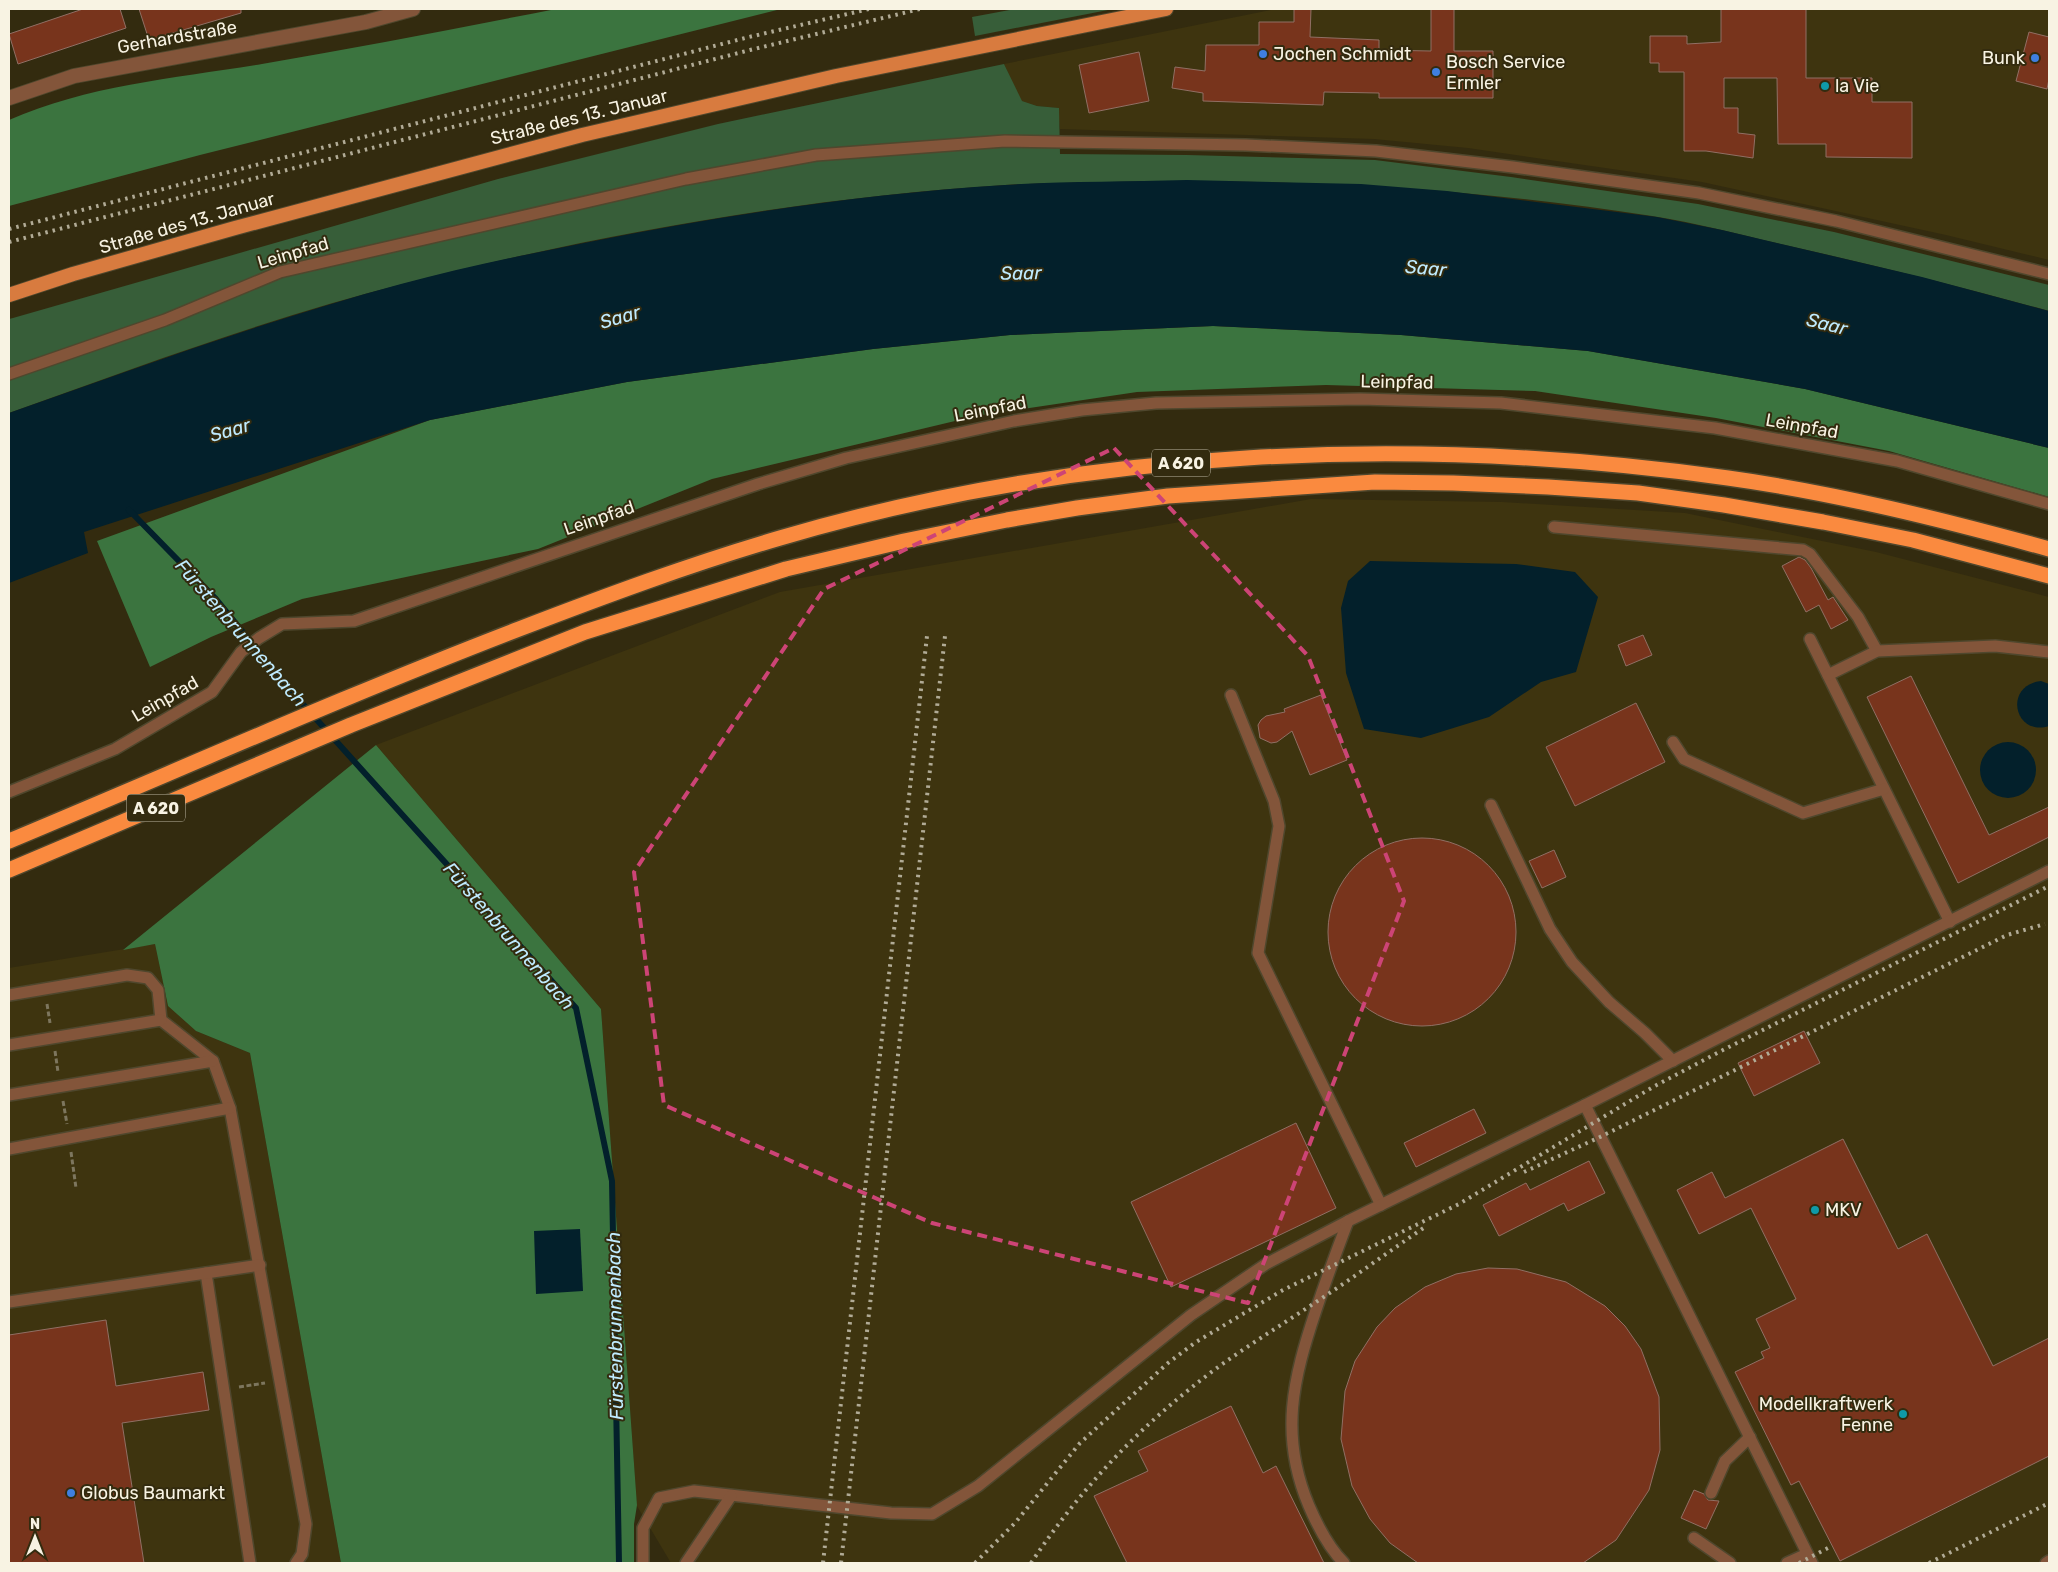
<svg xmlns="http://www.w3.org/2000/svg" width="2058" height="1572" font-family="Rubik,sans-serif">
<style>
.built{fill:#3e340f}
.green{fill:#375e39}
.forest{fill:#3b743f}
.water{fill:#03202b}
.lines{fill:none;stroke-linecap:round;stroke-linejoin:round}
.stream{stroke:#03202b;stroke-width:6}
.building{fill:#78341c;stroke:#906f64}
.service-casing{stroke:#4f472d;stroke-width:14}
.tertiary-casing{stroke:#4f472d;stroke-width:16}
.primary-casing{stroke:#4f472d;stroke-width:16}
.motorway-casing{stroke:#4f472d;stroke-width:18}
.path{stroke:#7d765e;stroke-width:3;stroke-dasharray:5 2.5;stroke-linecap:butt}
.service{stroke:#83553a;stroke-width:11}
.tertiary{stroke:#83553a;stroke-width:14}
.primary{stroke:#d87b3f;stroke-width:14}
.motorway{stroke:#fa8a3f;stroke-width:15}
.rail{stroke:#b1ab96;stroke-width:4;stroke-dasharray:2.5 5;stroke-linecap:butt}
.marked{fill:none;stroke:#cd4476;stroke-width:4;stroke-dasharray:10 6;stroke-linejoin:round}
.shop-dot{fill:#3f7fe0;stroke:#332b0f;stroke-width:2}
.culture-dot{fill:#0f9aa8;stroke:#332b0f;stroke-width:2}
.labels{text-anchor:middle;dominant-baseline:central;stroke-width:4;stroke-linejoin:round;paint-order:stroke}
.shield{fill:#332b0f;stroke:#bdb7a3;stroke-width:1}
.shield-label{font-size:16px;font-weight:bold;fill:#f8f3e3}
.street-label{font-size:18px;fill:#f8f3e3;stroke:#332b0f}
.poi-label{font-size:18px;fill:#f8f3e3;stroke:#332b0f;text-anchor:start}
.water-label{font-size:19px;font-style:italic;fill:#bfebff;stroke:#332b0f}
</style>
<rect width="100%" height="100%" fill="#332b0f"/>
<g class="built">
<path d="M1276,9h773v251l-103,-25 -244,-53 -234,-34 -94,-9 -314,-10 -2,-21 -21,-2 -16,-5 -17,-37z"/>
<path d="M1311,499l191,3 183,11 191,39 173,45v966h-1378l-34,-57 -36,-497 -225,-264 404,-153z"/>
<path d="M155,944l13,62 28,25 54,22 91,510h-332v-595z"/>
</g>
<g class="green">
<path d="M1015,9h98l-138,27 -3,-19z"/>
<path d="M1004,64l18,37 15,5 22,2 1,46 127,1 188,5 136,17 187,27 136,28 215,53v26c-87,-24 -175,-46 -264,-66 -44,-10 -88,-22 -133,-29 -179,-28 -361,-38 -542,-34 -35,1 -70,1 -105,3 -202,13 -402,48 -598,98 -136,34 -267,83 -398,130v-94l4,-1 485,-139 220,-55z"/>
</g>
<g class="forest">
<path d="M556,9h225l-581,146 -191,51v-86c79,-35 168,-42 253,-56 99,-17 196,-36 294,-55z"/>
<path d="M1213,326l188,9 187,16 217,38 244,59v49l-160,-46 -173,-33 -181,-27 -209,-6 -189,7 -161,24 -264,63 -174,70 -236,50 -91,38 -61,30 -53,-126 333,-121 197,-38 246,-33 137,-14z"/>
<path d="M376,745l225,264 36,496 -3,19v39h-293l-91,-510 -54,-22 -28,-25 -13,-62 -32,6z"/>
</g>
<g class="water">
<path d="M1187,180l174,4 86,7 210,26 65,13 200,47 127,34v137l-244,-59 -217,-38 -187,-16 -188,-9 -203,9 -137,14 -246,33 -197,38 -346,112 4,21 -79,30v-170c130,-46 259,-93 392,-129 60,-16 122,-29 183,-41 139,-28 279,-49 421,-58 60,-4 121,-3 182,-5z"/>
<path d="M1370,561l146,3 59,8 23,25 -22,75 -35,10 -52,35 -68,21 -57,-9 -18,-56 -5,-65 7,-27z"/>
<path d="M2041,681l8,3v42c-35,11 -46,-41 -8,-45z"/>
<circle cx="2008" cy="770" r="28"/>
<path d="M580,1229l3,62 -47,3 -2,-63z"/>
</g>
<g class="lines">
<path class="stream" d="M129,510l86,88 76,93 285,317 36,173 7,382"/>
</g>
<g class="building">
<path d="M83,9h37l6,19 -108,36 -9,-30z"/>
<path d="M139,9h102v4l-92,27z"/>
<path d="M1294,9h17l-1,28 69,3v10l52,1v-42h23v42h39v47h-114v-5l-55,-1 -1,13 -120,-4v-8l-31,-5 3,-21 30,4 1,-26h53v-23h35z"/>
<path d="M1721,9h85v69h66v24h40v56l-86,-1v-13h-48l-1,-66h-53v30h14v25l17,2 -2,23 -47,-7h-22v-79h-25v-9h-9v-27h37v8l34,-2z"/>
<path d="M2029,32l20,5v42l-2,10 -31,-8z"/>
<path d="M1139,52l10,49 -60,12 -10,-48z"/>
<path d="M1799,557l6,3 6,8 17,32 5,-3 15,23 -17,9 -12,-24 -13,7 -24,-46z"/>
<path d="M1643,635l9,20 -26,11 -8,-21z"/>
<path d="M1911,676l78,159 60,-28v30l-91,46 -91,-186z"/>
<path d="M1321,695l26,65 -37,15 -18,-44 -15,11 -6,1 -11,-5 -2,-13 3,-5 5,-4 19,-4 -1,-3z"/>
<path d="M1636,703l29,59 -90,44 -29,-59z"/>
<circle cx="1422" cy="932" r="94"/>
<path d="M1554,850l12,27 -24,11 -13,-27z"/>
<path d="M1804,1031l16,32 -66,33 -16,-33z"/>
<path d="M1474,1109l12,24 -70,34 -12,-24z"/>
<path d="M1296,1123l40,85 -165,79 -40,-85z"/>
<path d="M1843,1139l55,110 29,-15 66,132 56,-28v118l-209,105 -41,-80 -8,4 -56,-113 29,-14 -3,-6 9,-4 -14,-29 40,-20 -45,-91 -52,26 -22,-44 35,-18 13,26z"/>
<path d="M1589,1161l16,32 -37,18 -4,-8 -65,33 -16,-31 43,-22 4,7z"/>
<path d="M1488,1268l29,1 49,13 39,24 20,20 16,23 18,48 1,53 -11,40 -33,50 -33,23h-165l-28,-20 -20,-24 -18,-33 -11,-47 4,-48 10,-30 22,-34 18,-19 30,-21 31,-13z"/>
<path d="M106,1320l10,66 87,-14 6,38 -87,13 22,140h-135v-228z"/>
<path d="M1231,1406l32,67 13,-7 48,97h-197l-33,-67 54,-25 -10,-20z"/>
<path d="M1694,1490l10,4 4,6 11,1 -13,28 -25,-11z"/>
</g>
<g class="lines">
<g class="service-casing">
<g id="service">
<path d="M9,374l156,-54 115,-48 406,-93 130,-24 189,-14 241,4 130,6 137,16 186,26 137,28 213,53"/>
<path d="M1554,527l249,23 7,4 48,63 19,34"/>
<path d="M1810,639l140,283"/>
<path d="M1828,675l49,-24 118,-5 54,6"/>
<path d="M1231,695l43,106 5,25 -21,127 123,252"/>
<path d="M1673,742l11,17 119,54 81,-24"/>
<path d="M9,792l106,-43 97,-57 29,-40 18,-14 23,-14 72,-3 404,-137 88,-26 168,-37 68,-11 74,-7 204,-4 141,4 214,25 182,33 152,43"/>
<path d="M1491,805l59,124 22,33 37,40 36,31 28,28"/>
<path d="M9,995l118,-20 21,3 10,12 3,30 52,41 17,47 76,416 -4,30 -6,9"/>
<path d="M9,1045l152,-25"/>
<path d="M9,1095l204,-34"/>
<path d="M1585,1105l227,458"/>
<path d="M9,1149l221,-41"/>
<path d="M206,1273l44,290"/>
<path d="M9,1302l251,-37"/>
<path d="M1711,1493l14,-32 25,-24"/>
<path d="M1694,1538l36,25"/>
<path d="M643,1563v-35l16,-30 35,-7 197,22 41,1 46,-28 213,-171 75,-51 82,-43 237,-116 464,-234"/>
<path d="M686,1563l45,-67"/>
<path d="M1344,1563c-16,-16 -26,-36 -35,-57 -30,-71 -16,-127 7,-196 10,-30 21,-60 32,-89"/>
<path d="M1787,1563l20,-9"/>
<path d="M2046,1563l3,-2"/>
</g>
</g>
<g class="tertiary-casing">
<path id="tertiary" d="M9,98l65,-22 292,-54 47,-13"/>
</g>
<g class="primary-casing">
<path id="primary" d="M9,295l64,-21 162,-46 347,-93 254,-59 330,-67"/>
</g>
<g class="motorway-casing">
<g id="motorway">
<path d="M9,841c170,-71 338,-146 510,-212 86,-33 172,-65 261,-91 305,-90 633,-104 948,-60 108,15 216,42 321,71"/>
<path d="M9,870l342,-145 234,-93 201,-63 118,-28 103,-21 70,-12 91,-12 207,-14 78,1 95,4 90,6 86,12 99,17 90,18 136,36"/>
</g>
</g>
<g class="path">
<path d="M47,1004l3,19"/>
<path d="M55,1051l3,21"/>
<path d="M63,1101l4,23"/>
<path d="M71,1152l5,36"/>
<path d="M239,1387l26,-4"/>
</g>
<use href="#service" class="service"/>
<use href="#tertiary" class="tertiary"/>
<use href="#primary" class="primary"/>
<use href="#motorway" class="motorway"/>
<g class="rail">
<path d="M9,229l740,-192 120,-28"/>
<path d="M9,242l741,-192 170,-41"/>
<path d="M1524,1172l76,-35 407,-202 38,-11"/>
<path d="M823,1563l104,-927"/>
<path d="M841,1563l104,-927"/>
<path d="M975,1563l40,-40 65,-80 88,-80 28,-21 87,-52 176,-86 194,-117 66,-35 330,-166"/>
<path d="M1031,1563c44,-66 97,-125 160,-175 39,-32 83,-58 125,-86 37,-24 72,-50 109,-75"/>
<path d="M1799,1563l29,-15"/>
<path d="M1929,1563l120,-60"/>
</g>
</g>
<path class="marked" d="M1114,448l194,208 96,245 -156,402 -316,-80 -268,-118 -30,-233 190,-283z"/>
<g class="shop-dot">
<circle cx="1263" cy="54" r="5"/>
<circle cx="2035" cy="58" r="5"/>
<circle cx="1436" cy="72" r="5"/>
<circle cx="71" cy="1493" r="5"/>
</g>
<g class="culture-dot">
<circle cx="1825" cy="86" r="5"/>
<circle cx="1815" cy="1210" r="5"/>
<circle cx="1903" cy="1414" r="5"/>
</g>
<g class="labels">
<g class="shield">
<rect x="1152" y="449.5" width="58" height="27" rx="4"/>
<rect x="127" y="794.5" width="58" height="27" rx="4"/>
</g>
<g class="shield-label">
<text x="1181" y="463">A 620</text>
<text x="156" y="808">A 620</text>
</g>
<g class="street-label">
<text transform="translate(177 37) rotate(-10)">Gerhardstraße</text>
<text transform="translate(579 117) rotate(-14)">Straße des 13. Januar</text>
<text transform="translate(187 223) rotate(-16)">Straße des 13. Januar</text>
<text transform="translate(293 253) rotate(-16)">Leinpfad</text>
<text transform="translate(1397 382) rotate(1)">Leinpfad</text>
<text transform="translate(990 409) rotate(-11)">Leinpfad</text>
<text transform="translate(1802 426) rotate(10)">Leinpfad</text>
<text transform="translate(599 518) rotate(-19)">Leinpfad</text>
<text transform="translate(165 699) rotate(-30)">Leinpfad</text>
</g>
<g class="poi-label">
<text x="1273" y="54">Jochen Schmidt</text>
<text x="2025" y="58" text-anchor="end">Bunk</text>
<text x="1446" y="62">Bosch Service<tspan x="1446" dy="21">Ermler</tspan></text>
<text x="1835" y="86">la Vie</text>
<text x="1825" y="1210">MKV</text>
<text x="1893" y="1404" text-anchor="end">Modellkraftwerk<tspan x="1893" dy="21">Fenne</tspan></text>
<text x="81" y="1493">Globus Baumarkt</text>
</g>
<g class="water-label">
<text transform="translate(1426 268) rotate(5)">Saar</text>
<text transform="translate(1021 273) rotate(-1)">Saar</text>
<text transform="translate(620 317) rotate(-16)">Saar</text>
<text transform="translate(1827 324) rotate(14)">Saar</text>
<text transform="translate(230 430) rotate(-16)">Saar</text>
<text transform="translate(241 633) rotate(49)">Fürstenbrunnenbach</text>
<text transform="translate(509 936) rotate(49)">Fürstenbrunnenbach</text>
<text transform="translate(615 1326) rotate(-91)">Fürstenbrunnenbach</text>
</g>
</g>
<rect width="2058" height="1572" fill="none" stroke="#f8f3e3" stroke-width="20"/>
<g transform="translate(35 1537)" stroke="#332b0f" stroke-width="4" paint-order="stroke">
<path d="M0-4L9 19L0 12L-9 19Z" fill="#f8f3e3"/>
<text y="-8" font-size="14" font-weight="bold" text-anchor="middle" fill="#f8f3e3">N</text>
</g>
</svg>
